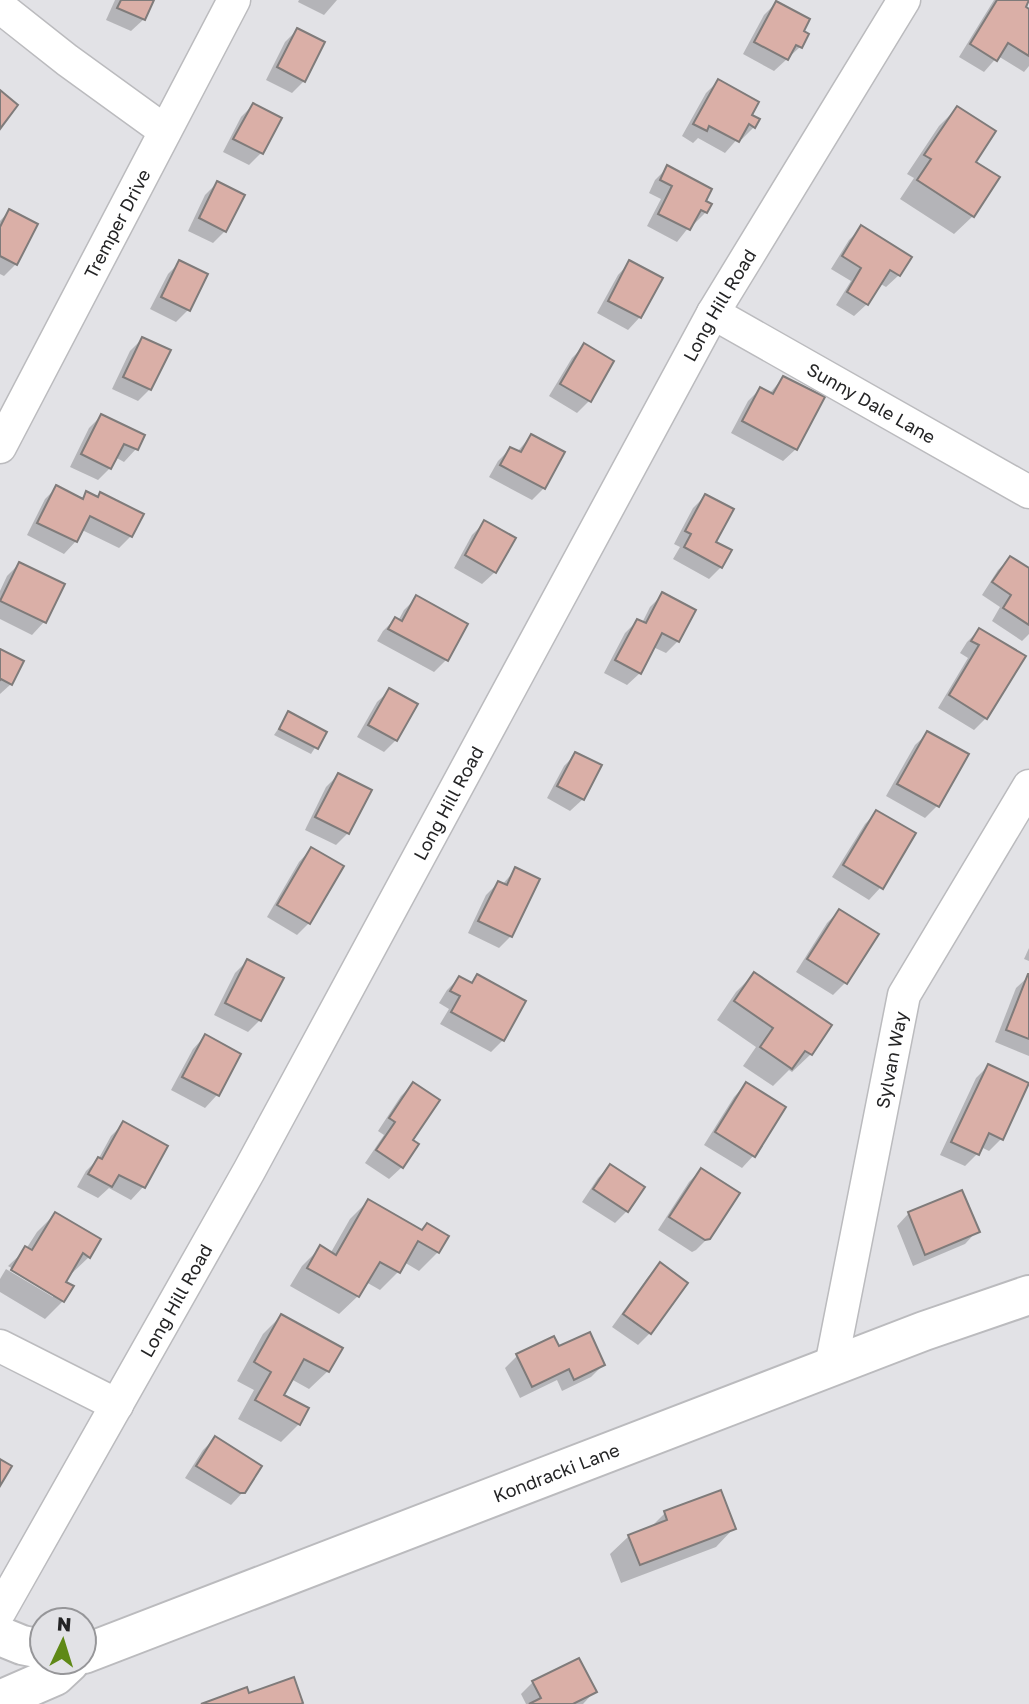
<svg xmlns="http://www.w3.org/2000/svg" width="1029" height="1704" font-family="'Golos Text',sans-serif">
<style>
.shadow{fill:#0003}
.building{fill:#daafa7;stroke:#7f7b7a;stroke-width:2}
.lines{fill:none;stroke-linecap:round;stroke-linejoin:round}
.minor-casing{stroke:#bbbbbe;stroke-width:35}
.secondary-casing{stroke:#bbbbbe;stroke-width:42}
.minor{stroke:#fff;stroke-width:32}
.secondary{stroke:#fff;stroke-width:38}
.labels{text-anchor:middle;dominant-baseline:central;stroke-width:5;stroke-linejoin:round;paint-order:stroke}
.street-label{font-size:18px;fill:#242425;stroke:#e2e2e6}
</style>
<rect width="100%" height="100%" fill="#e2e2e6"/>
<g class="shadow">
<path d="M115,0h37l-8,19 -13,12 -25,-11z"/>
<path d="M299,0h38l-13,15 -26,-13z"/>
<path d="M994,0h34l-5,7 6,4v55l-5,6 -26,-16 -14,16 -25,-15z"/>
<path d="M776,3l25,28 -1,16 -26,24 -31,-17 21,-39z"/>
<path d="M297,30l7,51 -12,12 -26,-13 19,-38z"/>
<path d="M718,81l32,35 4,11 -12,12 -3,-2 -14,16 -27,-15 -5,5 -11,-7 24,-43z"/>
<path d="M253,105l26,14 -18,34 -12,12 -26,-13 18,-35z"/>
<path d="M957,108l16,54v54l-19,18 -54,-35 14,-21 -7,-4 32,-48z"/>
<path d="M668,167l35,35 3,10 -12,12 -2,-1 -15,19 -30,-16 14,-27 -12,-6 6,-13z"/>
<path d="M217,183l8,48 -12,12 -25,-12 17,-36z"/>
<path d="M9,211l7,53 -12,12 -4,-2v-53z"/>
<path d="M861,228l48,30 -10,17 -13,12 -7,-4 -12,21 -13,12 -18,-11 15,-24 -20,-12 18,-29z"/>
<path d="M180,262l8,48 -12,12 -26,-13 18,-35z"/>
<path d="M630,262l31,17 -21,38 -12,13 -31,-17 21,-38z"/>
<path d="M142,339l8,50 -12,12 -26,-12 18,-38z"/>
<path d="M584,346l5,55 -12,12 -28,-17 23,-38z"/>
<path d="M783,378l13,71 -13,12 -52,-28 17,-32 12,-12 9,5z"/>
<path d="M101,416l42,20 -7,13 -12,13 -9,-5 -5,11 -12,12 -28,-13 19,-39z"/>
<path d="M531,436l13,52 -12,12 -43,-23 9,-16 12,-12 7,3z"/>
<path d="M57,487l24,12 6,-6 10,5 3,-4 31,42 -12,12 -37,-18 -6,11 -12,13 -37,-19 18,-36z"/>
<path d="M705,496l9,47 7,24 -12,12 -36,-20 7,-12 -6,-3 19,-36z"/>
<path d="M485,522l10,50 -13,12 -28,-16 18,-33z"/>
<path d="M1010,558l19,12v64l-7,7 -30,-20 8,-14 -18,-12 16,-25z"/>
<path d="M19,564l43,21 -18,37 -12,13 -32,-16v-28l7,-15z"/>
<path d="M662,595l16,46 -12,12 -13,-6 -13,26 -13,12 -23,-12 21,-40 12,-12 5,2 8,-16z"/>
<path d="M416,598l50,26 -20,36 -12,12 -57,-31 6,-10 12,-12 3,2 6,-11z"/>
<path d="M979,630l7,88 -12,12 -36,-22 30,-50 -8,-5 7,-11z"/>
<path d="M0,651l11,33 -11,10z"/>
<path d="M390,690l6,50 -12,12 -27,-15 20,-35z"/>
<path d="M289,713l36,19 -14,22 -37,-19z"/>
<path d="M928,733l38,22 -29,51 -12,12 -39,-22 29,-51z"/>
<path d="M576,754l7,45 -13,12 -23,-13 17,-32z"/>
<path d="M338,775l10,58 -12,12 -31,-15 21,-43z"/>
<path d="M877,812l4,75 -12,13 -37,-23 33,-53z"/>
<path d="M311,849l-2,74 -12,12 -30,-18 32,-55z"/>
<path d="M516,869l-5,67 -12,12 -31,-15 18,-38 12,-12 4,2z"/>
<path d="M839,911l37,23 -31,49 -12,12 -37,-23 31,-49z"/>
<path d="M1029,948v13l-5,-2z"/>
<path d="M247,961l13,59 -12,12 -34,-17 21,-42z"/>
<path d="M754,974l57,80 -19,18 -3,-2 -16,16 -30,-20 13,-19 -39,-27 19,-28z"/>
<path d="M477,976l26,64 -12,12 -51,-28 9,-15 -10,-6 8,-13 12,-12 11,6z"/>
<path d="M1029,976v80l-34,-14 21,-54z"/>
<path d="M205,1036l34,18 -22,41 -12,13 -34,-18 22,-41z"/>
<path d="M988,1066l13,73 -12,12 -8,-4 -4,7 -12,12 -25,-11 36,-77z"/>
<path d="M413,1084l-2,56 -9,27 -13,12 -24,-16 19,-28 -6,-4 23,-35z"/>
<path d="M746,1084l8,71 -12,13 -38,-23 30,-48z"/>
<path d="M123,1124l42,23 -22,40 -12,13 -22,-12 -11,10 -21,-11 9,-16 13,-13 12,-22z"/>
<path d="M610,1166l17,45 -12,12 -33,-21 16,-24z"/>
<path d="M701,1170l8,67 -13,13 -4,2 -34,-22 31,-48z"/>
<path d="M368,1201l53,30 25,5 -8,16 -19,19 -15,-9 -6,10 -18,18 -14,-8 -8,14 -19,18 -49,-28 12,-20 18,-18 10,6 20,-35z"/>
<path d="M909,1213l68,18 -12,13 -52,22 -16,-40z"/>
<path d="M55,1214l34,43 -19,18 -1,-1 -5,8 -1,19 -18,18 -45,-27v-13l6,-10 47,28v-4l-45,-27 18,-17 11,-17z"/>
<path d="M660,1265l-10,68 -12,12 -26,-18 36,-50z"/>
<path d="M281,1316l47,55 -19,18 -18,-10 -9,16 17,29 -18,18 -43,-23 16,-29 -17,-9 26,-47z"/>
<path d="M558,1349l45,16 -12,12 -29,14 -5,-11 -37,18 -15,-30 12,-12z"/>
<path d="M215,1438l28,54 -12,13 -46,-27 18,-28z"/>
<path d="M665,1513l69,15 -18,19 -95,36 -11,-29 19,-18 21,-8z"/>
<path d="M533,1682l61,10 -11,12h-57l-5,-10z"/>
</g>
<g class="building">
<path d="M121,0h33l-9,20 -28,-12z"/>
<path d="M997,0h32l-3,7 3,2v47l-21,-13 -11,18 -27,-17z"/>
<path d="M776,1l34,18 -6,12 5,3 -7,14 -6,-3 -8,15 -34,-18z"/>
<path d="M297,28l28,14 -20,40 -28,-15z"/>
<path d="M718,79l41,23 -7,13 8,4 -5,9 -6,-4 -10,18 -30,-16 -2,5 -14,-7z"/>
<path d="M0,90l18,15 -18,24z"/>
<path d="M253,103l29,15 -19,36 -30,-15z"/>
<path d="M957,106l39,25 -20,31 24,15 -26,40 -57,-37 14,-21 -7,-4z"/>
<path d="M667,165l45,24 -6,12 6,3 -5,9 -6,-3 -11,20 -32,-16 14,-28 -12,-6z"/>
<path d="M217,181l28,14 -19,37 -27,-14z"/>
<path d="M9,209l29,15 -21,41 -17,-9v-29z"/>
<path d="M861,225l51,32 -12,19 -10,-6 -22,35 -21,-13 14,-24 -19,-12z"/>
<path d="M179,260l29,14 -18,37 -29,-14z"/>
<path d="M629,260l34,18 -22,40 -33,-17z"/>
<path d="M142,337l29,13 -20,40 -28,-13z"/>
<path d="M584,343l30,18 -23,41 -31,-18z"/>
<path d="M783,376l42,21 -28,53 -55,-29 18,-34 13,7z"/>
<path d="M101,414l44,21 -7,15 -14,-6 -13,25 -30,-15z"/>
<path d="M531,434l34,18 -20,37 -45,-24 10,-18 11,5z"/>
<path d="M56,485l27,14 3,-8 12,6 2,-5 44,22 -12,23 -42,-21 -13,26 -40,-19z"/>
<path d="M705,494l29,15 -18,33 16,8 -10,18 -38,-21 7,-13 -6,-3z"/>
<path d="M484,520l32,18 -20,35 -31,-18z"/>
<path d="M1010,556l19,12v57l-26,-17 8,-13 -19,-13z"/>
<path d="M19,562l46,22 -19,39 -46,-22z"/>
<path d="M662,592l34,18 -17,32 -17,-9 -21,41 -26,-14 22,-41 9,4z"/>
<path d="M416,595l52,29 -20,37 -60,-32 7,-12 7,4z"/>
<path d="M979,628l47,28 -39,63 -38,-24 30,-50 -8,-4z"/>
<path d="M0,649l24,12 -12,24 -11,-6 -1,1z"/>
<path d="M389,688l29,16 -21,37 -29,-16z"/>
<path d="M288,711l39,21 -9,17 -39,-20z"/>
<path d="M927,731l42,23 -30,53 -42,-23z"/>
<path d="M575,752l27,13 -18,35 -27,-14z"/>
<path d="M338,773l34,17 -23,44 -34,-17z"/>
<path d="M876,810l40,23 -33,56 -40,-24z"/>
<path d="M311,847l33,19 -34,58 -33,-19z"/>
<path d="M515,867l25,12 -28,58 -34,-16 20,-40 9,4z"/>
<path d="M839,909l40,25 -32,50 -40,-25z"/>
<path d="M247,959l37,19 -23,43 -36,-18z"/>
<path d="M754,972l78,53 -20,30 -7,-4 -13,18 -32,-22 13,-19 -39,-27z"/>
<path d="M477,974l49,27 -22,40 -53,-29 9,-16 -10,-5 9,-15 13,7z"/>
<path d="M1028,974h1v65l-23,-9z"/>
<path d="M205,1034l36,20 -22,42 -37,-19z"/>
<path d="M988,1064l41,19 -26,57 -14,-7 -10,22 -28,-13z"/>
<path d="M413,1082l27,18 -27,40 6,4 -16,24 -27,-18 19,-28 -6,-4z"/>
<path d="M746,1082l40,25 -31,50 -40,-25z"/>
<path d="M123,1121l45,25 -23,42 -26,-13 -7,12 -24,-13 10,-17 4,2z"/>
<path d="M610,1164l35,23 -17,25 -35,-23z"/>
<path d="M701,1168l39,25 -30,46 -5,1 -36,-23z"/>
<path d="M962,1190l18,42 -55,23 -17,-43z"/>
<path d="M368,1199l54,31 5,-7 22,13 -10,17 -21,-12 -18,32 -20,-11 -21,35 -52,-29 13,-23 16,10z"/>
<path d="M55,1212l46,27 -11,19 -7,-5 -17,29 8,4 -10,16 -53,-32 14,-24 7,4z"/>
<path d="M660,1262l28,21 -37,51 -28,-20z"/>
<path d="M281,1314l62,34 -14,24 -25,-13 -20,36 25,13 -9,17 -45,-25 16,-28 -17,-10z"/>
<path d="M590,1332l15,33 -31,15 -5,-11 -37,18 -16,-33 38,-18 5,10z"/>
<path d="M215,1436l47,30 -17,27h-5l-44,-27z"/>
<path d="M0,1459l12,7 -12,20z"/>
<path d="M721,1490l15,39 -96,36 -12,-30 39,-15 -3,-9z"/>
<path d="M579,1658l18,34 -24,12h-44l12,-6 -9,-17z"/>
<path d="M294,1677l9,26 -2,1h-100l46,-17 2,6z"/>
</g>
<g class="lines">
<g class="minor-casing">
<g id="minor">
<path d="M0,7l67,53 98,71"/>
<path id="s1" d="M713,313l316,179"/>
<path id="s2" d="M0,447l234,-447"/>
<path d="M0,1346l117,59"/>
<path id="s3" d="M831,1366l73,-371 125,-209"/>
<path id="s4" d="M0,1611l249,-440 464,-858 191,-313"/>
</g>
</g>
<g class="secondary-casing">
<g id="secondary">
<path d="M0,1636l22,9 20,4"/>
<path id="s5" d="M84,1654l840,-323 105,-36"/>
<path d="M0,1700l55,-24 15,-14"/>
</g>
</g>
<use href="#minor" class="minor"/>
<use href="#secondary" class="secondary"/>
</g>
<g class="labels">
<g class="street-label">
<text stroke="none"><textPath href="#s2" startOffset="252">Tremper Drive</textPath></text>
<text stroke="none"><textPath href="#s4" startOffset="1491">Long Hill Road</textPath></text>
<text stroke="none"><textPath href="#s1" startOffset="182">Sunny Dale Lane</textPath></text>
<text stroke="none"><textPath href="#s4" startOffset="924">Long Hill Road</textPath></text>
<text stroke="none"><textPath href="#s3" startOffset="312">Sylvan Way</textPath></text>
<text stroke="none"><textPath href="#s4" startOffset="357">Long Hill Road</textPath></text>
<text stroke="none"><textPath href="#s5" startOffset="506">Kondracki Lane</textPath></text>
</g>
</g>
<g transform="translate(63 1641) rotate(4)"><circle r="33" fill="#e2e2e6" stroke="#969699" stroke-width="2"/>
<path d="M0-5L12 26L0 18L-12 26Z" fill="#5f8916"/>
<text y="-10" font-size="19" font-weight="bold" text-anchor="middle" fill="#242425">N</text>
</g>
</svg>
